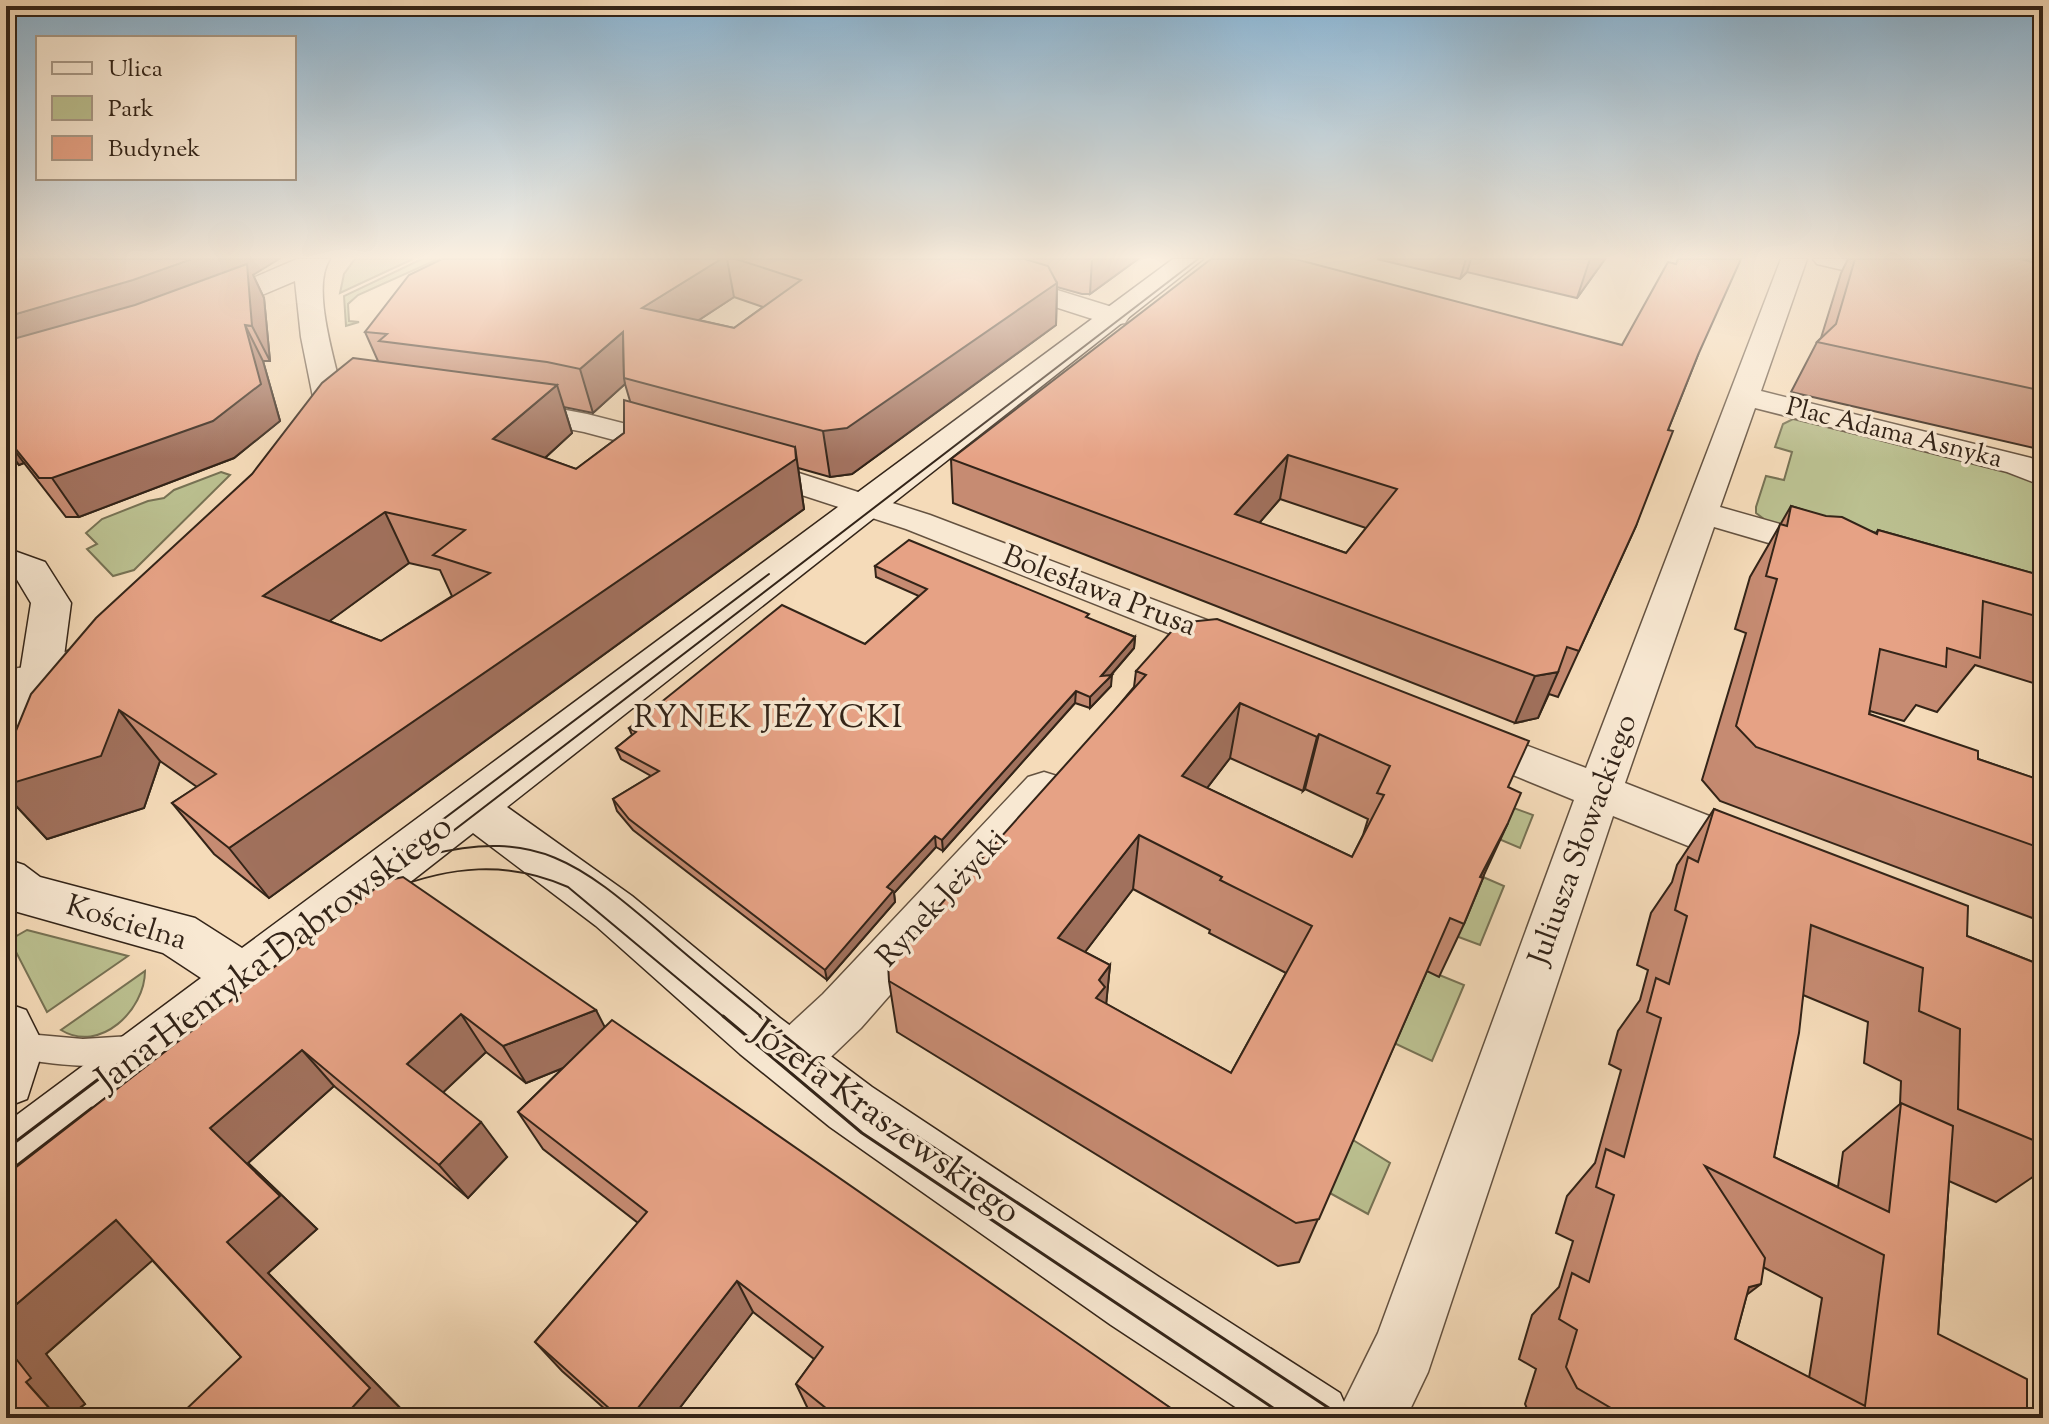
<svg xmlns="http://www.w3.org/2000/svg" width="2049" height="1424" font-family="'Sorts Mill Goudy',serif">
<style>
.green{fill:#bbc090;stroke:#777254;stroke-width:2}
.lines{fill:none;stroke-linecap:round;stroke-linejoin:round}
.lane-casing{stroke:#645240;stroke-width:3}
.street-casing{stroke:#645240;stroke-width:3}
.secondary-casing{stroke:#332418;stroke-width:3}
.lane{fill:#f8e8d2;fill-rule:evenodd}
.street{fill:#f8e8d2;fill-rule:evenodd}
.secondary{fill:#f8e8d2;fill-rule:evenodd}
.tram-far1{stroke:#332418;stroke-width:2}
.tram{stroke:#332418;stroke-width:3}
.wall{fill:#c68b72;stroke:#332418;stroke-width:2;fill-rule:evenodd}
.shaded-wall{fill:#a1715d;stroke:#332418;stroke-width:2}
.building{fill:#e6a285;stroke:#332418;stroke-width:2;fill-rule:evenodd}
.labels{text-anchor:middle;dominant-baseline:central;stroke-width:7;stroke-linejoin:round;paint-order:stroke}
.far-street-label{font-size:26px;fill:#332418;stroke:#f8e8d2}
.street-label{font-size:30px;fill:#332418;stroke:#f8e8d2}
.neighbourhood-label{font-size:32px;letter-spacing:2px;fill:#332418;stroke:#f8e8d2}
.near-street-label{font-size:36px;fill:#332418;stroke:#f8e8d2}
</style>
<rect width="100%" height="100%" fill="#f5dbb9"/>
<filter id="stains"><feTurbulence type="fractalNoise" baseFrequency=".0025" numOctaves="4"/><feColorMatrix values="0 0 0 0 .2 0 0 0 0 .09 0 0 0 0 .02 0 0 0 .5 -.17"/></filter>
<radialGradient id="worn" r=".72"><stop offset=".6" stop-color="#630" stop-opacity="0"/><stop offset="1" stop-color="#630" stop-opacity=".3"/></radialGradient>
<g class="green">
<path d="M355,259h58l-73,34 4,-19z"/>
<path d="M422,259h25l2,3 -13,-2 -78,35 -10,9 1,17 10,1 -13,4 -2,-30z"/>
<path d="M1793,419l218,52 32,14v112l-275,-75 -12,-9v-6l10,-31 18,4 8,-28 -17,-5 8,-23z"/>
<path d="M221,472l9,3 -96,95 -21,6 -26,-27 10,-5 -11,-11 16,-14 46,-18 16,-3 10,-8z"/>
<path d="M1500,803l33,12 -13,33 -33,-14z"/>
<path d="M1483,877l21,9 -24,59 -24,-9 10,-56z"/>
<path d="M27,930l101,26 -81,56 -31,-60 -3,-14z"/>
<path d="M1427,970l37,15 -32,76 -38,-18z"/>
<path d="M145,971c0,39 -45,83 -84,59z"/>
<path d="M1353,1140l37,23 -22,51 -40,-22z"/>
</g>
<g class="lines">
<g class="lane-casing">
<path id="lane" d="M16,1033l67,6 48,-3 10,4 4,9 -4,9c-38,15 -86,5 -125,1l-10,-4v-18z"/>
</g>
<g class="street-casing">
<g id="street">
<path d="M297,259h33c-18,26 2,91 9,122 3,12 8,26 4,37 -3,8 -9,15 -14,22l-11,3 -11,-3 -5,-7 10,-16 2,-15 -13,-65 -6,-56 -80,34h-20l-4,-6 4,-6z"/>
<path d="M917,259h40l168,52 4,6 -4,6 -10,2 -10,-2 -184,-59z"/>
<path d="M1781,259h26l-46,132 270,67 12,6v22l-36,-14 -252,-64 -35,99 123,35 5,8 -5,8 -13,3 -116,-34 -89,256 143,56 7,13 -7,13 -17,6 -138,-55 -185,556 -22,46h-70l42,-85 196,-533 -122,-50 -6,-11 6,-11 15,-5 119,45z"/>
<path d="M1813,259h49l50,11 4,6 -4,6 -9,2 -86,-20z"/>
<path d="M513,400l74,14 102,26 5,7 -5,7 -11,3 -94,-25 -82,-16 -4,-7 4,-7z"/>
<path d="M746,456l184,59 319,121 6,9 -6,9 -14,4 -14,-4 -315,-125 -172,-56 -4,-7 4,-7z"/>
<path d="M70,650l14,4 6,10c-16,27 -56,30 -84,34v-28l25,-4z"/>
<path d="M1044,772l16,5 6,12 -6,12 -199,227 -52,50 -19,7 -19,-7 -8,-18 8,-18 52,-48 205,-217z"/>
</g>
</g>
<g class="secondary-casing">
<g id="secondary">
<path d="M1173,259h30l-696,548 125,89 148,122 92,69 287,190 181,116 11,25h-99l-141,-93 -281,-198 -90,-73 -144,-128 -123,-93 -445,348 -22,9v-67l195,-145 -38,-25 -156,-44 -1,-50 18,6 16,12 155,41 47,30z"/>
<path d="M6,548l39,14 26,41 -10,76 -32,102 -7,12 -16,5v-83l13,-36 12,-76 -15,-25 -10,-4z"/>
<path d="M6,1003l20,7 18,36 -17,53 -21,8z"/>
</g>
</g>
<use href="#lane" class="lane"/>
<use href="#street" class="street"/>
<use href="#secondary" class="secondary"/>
<g class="tram-far1">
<path d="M428,855c109,-27 152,9 231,76 34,30 69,58 104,87"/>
<path d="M389,890c61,-24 118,-30 179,-3l157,131"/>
<path d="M371,894l827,-635"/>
<path d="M179,1018l590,-444"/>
</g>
<g class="tram">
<path d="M723,1016l139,117 426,285"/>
<path d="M760,1016l112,91 472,311"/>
<path d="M6,1149l176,-133"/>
<path d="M6,1174l86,-66"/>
</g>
</g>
<g class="wall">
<path d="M6,259l247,16 11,23 6,63h-7l17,60 -46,37 -155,59h-13l-42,-54 -5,2 -13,-16z"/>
<path d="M442,259h696l-48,35h-8l-25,-7 -1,38 -204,149 -22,3 -32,-9 6,41 -535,389 -55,-44 -42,-51 25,-16 -37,-26 -16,47 -97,31 -41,-44 372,-434 -13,-29zM734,297l29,10 -29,21 -35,-8zM625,384l5,17 -6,32 -48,36 -31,-11 27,-25 -8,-26 29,6zM409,563l31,7 12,26 -71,45 -52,-20z"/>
<path d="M1377,259h228l-28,39 -110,-26 -7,7z"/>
<path d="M1848,259h195v191l-252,-58 26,-50 4,-4 20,-65z"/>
<path d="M1622,345l76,10 -30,75 -32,96 -78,171 -9,-3 -11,24 -23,5 -562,-220 -2,-44zM1280,499l86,29 -20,25 -87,-30z"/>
<path d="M1791,506l85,27 2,-3 165,46v110l-68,-21 -38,47 -21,-7 -12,16 -34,-10 -1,3 109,45 65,22v141l-323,-121 -18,-21 44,-147 -11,-4 15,-52z"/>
<path d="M875,566l214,53 46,18 -1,11 -23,27v11l-21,22 -15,-5 -132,148 -7,-4 -42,46 1,9 -68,78 -194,-150 -16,-19 -4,-12 38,-23 -30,-17 -5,-11 16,-13 -3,-7 236,-84 54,-48 -43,-19z"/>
<path d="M1136,671l372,116 -25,91 -19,46 -25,53 -12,-6 -128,291 -21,4 -381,-234 -8,-51 245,-294zM1230,758l73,33 2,-2 63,30 -5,16 -11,22 -145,-69zM1133,889l77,41 -1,3 77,40 -55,100 -125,-69 4,-39 -25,-13z"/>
<path d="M1714,809l253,127 76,30v204l-47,32 -47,-21 -11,153 89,84h-496l-6,-14 11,-35 -17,-10 13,-44 27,-28 14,-46 -17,-8 11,-37 28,-33 26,-93 -12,-6 9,-33 22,-31 8,-30 -11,-5 14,-52 21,-31 5,-17zM1803,995l65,27 -4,41 37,18 -1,23 -57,48 -5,35 -64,-30zM1763,1267l59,31 -13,80 -74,-39 12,-45z"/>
<path d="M385,881l220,146 580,391h-367l-9,-7 -13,-27 18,-25 -61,-47 -81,106h-57l-53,-47 -27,-29 103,-119 -95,-74 -25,-37 45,-44 -37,15 -40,-31 -43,40 64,65 -39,41 -134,-112 -86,77 69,66 -49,44 138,141 -165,-57 -89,-97 -106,94 39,50 -4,3 -75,11v-243z"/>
</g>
<g class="shaded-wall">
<path d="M192,259h87l-26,16 11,23 6,63 -18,-35 -99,-12 -147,46v-43z"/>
<path d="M721,259h6l7,38 -81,53 -11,-42z"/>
<path d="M1092,259h46l-48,35z"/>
<path d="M1466,259h5l-4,13 -7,7z"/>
<path d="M1590,259h15l-28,39z"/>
<path d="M1057,283l-1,42 -204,149 -22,3 -7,-46z"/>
<path d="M245,325l18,36 17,60 -46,37 -155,59 -27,-39z"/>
<path d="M623,332l1,46 1,6 -32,29 -13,-44z"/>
<path d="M557,385l15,48 -61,56 -18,-50z"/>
<path d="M6,439l18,24 -5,2 -13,-18z"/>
<path d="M795,447l9,62 -535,389 -40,-50z"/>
<path d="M1288,455l-8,44 -52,60 7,-45z"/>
<path d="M385,512l24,51 -115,84 -31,-51z"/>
<path d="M1135,637l-1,11 -30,35 8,-8 -1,11 -21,22v-11l11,-21z"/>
<path d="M1558,672l-20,46 -23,5 20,-47z"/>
<path d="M1076,691l-1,12 -132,148 -1,-11z"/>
<path d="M1240,703l-10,55 -56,73 8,-55z"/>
<path d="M119,710l41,51 -16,47 -97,31 -41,-44v-10z"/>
<path d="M1319,734l-14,55 -2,2 14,-54z"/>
<path d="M1508,823l-25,54 -24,45 21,-45z"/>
<path d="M1139,835l-6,54 -77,101 2,-52z"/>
<path d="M935,836l1,11 -42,46 1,9 -68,78 -2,-10 62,-83z"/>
<path d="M1110,965l-5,51 -9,-18 3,-18z"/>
<path d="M596,1010l19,37 -89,36 -23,-37z"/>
<path d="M461,1014l25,38 -51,48 -28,-36z"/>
<path d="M302,1050l32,36 -86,77 69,66 -49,44 138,141 -4,4h-59l-116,-176 -17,-114z"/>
<path d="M481,1122l26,35 -39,41 -29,-33z"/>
<path d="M116,1220l46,32 -116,102 39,50 -4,3 10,11h-33l-32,-36 -20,-36v-33z"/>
<path d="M737,1281l16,31 -81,106h-42z"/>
<path d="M1761,1284l-54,41 42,-38z"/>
</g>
<g class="building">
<path d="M6,259h186l-59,21 -127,37z"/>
<path d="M442,259h279l-79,49 92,20 67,-48 -65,-21h289l23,7 9,17 -210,145 -24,3 -199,-53 -1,-46 -43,37 -33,-7 -168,-21 8,-7 -22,-2 44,-57z"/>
<path d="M1211,259h84l327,86 46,-83 8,2 2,-5h63l-43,96 -30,75 5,1 -37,95 -57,125 -12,-4 -9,25 -23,4 -584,-217zM1288,455l109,34 -51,64 -111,-39z"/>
<path d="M1855,259h164l24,5v127l-226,-49 19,-18z"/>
<path d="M247,264l5,62 -7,-1 16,59 -48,37 -161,57h-13l-33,-41v-96l129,-36z"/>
<path d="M353,358l204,27 -64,54 83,30 48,-36v-33l171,47 1,12 -567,389 -57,-45 44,-29 -97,-64 -18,46 -95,29v-30l25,-61 65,-76 156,-144 70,-91zM385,512l80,18 -32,25 57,18 -109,68 -118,-45z"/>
<path d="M1791,506l35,10 16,1 35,17 1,-4 165,46v42l-60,-17 -3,57 -33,-10 -1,19 -66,-18 -11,65 109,37v8l65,22v68l-287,-102 -20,-21 41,-147 -11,-3 14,-52 7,2z"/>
<path d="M909,540l180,74 -3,3 49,20 -34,39 11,-1 -22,22 -14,-6 -134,149 -7,-4 -48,51 6,4 -68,79 -196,-151 -16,-20 46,-28 -43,-23 20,-16 -7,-4 153,-123 83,39 62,-55 -52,-23z"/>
<path d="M1217,619l312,122 -21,46 13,6 -13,30 -28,54 3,1 -19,46 -14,-6 -131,301 -23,4 -407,-242 -1,-18 258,-288 -10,-4 43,-48zM1240,703l77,34 2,-3 71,32 -13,27 7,2 -32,62 -170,-81zM1139,835l83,42 -2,3 92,46 -81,147 -135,-75 9,-11 -6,-7 11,-15 -52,-27z"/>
<path d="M1714,809l254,97 -1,30 76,30v178l-85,-35 2,-80 -41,-18 4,-43 -112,-43 -12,108 -25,124 115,55 12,-109 52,23 -15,208 89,45v39h-399l-51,-30 -11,-21 11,-37 -18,-11 13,-46 17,9 25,-87 -18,-8 10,-38 18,8 37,-139 -14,-6 9,-34 13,6 18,-68 -12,-6 13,-53 10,5zM1705,1166l179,89 -19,151 -130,-67 14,-52 12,-3 4,-26z"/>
<path d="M403,877l193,133 -93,36 -42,-32 -54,50 74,58 -42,43 -137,-115 -92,78 70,68 -53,46 143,146 -27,30h-166l64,-61 -125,-137 -110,93v-138l379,-294z"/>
<path d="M612,1020l573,398h-270l-7,-5 -4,5h-83l6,-9 -31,-25 27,-37 -86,-66 -107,137h-10l-85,-76 112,-130 -129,-100z"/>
<path d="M6,1346l25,32 -5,4 32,36h-52z"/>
</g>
<linearGradient id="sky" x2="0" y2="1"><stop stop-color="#8bb6d5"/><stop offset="0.56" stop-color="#faefe0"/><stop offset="1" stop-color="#faefe0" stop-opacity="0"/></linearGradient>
<rect width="2049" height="459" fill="url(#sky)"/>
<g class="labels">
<g class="far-street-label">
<text transform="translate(1894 434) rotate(14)">Plac Adama Asnyka</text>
</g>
<g class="street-label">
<text transform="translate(1099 592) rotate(21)">Bolesława Prusa</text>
<text transform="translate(1584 840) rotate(-70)">Juliusza Słowackiego</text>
<text transform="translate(943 899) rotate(-47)">Rynek Jeżycki</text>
<text transform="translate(126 924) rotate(17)">Kościelna</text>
</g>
<g class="neighbourhood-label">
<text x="769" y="719">RYNEK JEŻYCKI</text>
</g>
<g class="near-street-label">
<text transform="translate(275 954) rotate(-37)">Jana Henryka Dąbrowskiego</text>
<text transform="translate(885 1123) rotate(36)">Józefa Kraszewskiego</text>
</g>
</g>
<rect width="2049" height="1424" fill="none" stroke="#f5dbb9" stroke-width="32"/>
<rect x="8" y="8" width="2033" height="1408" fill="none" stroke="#332418" stroke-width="4"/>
<rect x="16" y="16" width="2017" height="1392" fill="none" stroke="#332418" stroke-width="2"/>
<rect x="36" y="36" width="260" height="144" fill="#f8e8d2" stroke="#a99a88" stroke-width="2"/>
<rect x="52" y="62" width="40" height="12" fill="#f8e8d2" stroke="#a99a88" stroke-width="2"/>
<text x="108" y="76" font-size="24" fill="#332418">Ulica</text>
<rect x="52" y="96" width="40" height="24" fill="#bbc090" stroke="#a99a88" stroke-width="2"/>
<text x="108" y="116" font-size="24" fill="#332418">Park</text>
<rect x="52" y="136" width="40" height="24" fill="#e6a285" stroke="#a99a88" stroke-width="2"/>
<text x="108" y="156" font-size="24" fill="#332418">Budynek</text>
<rect width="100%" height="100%" filter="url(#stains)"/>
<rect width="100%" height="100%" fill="url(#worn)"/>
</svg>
